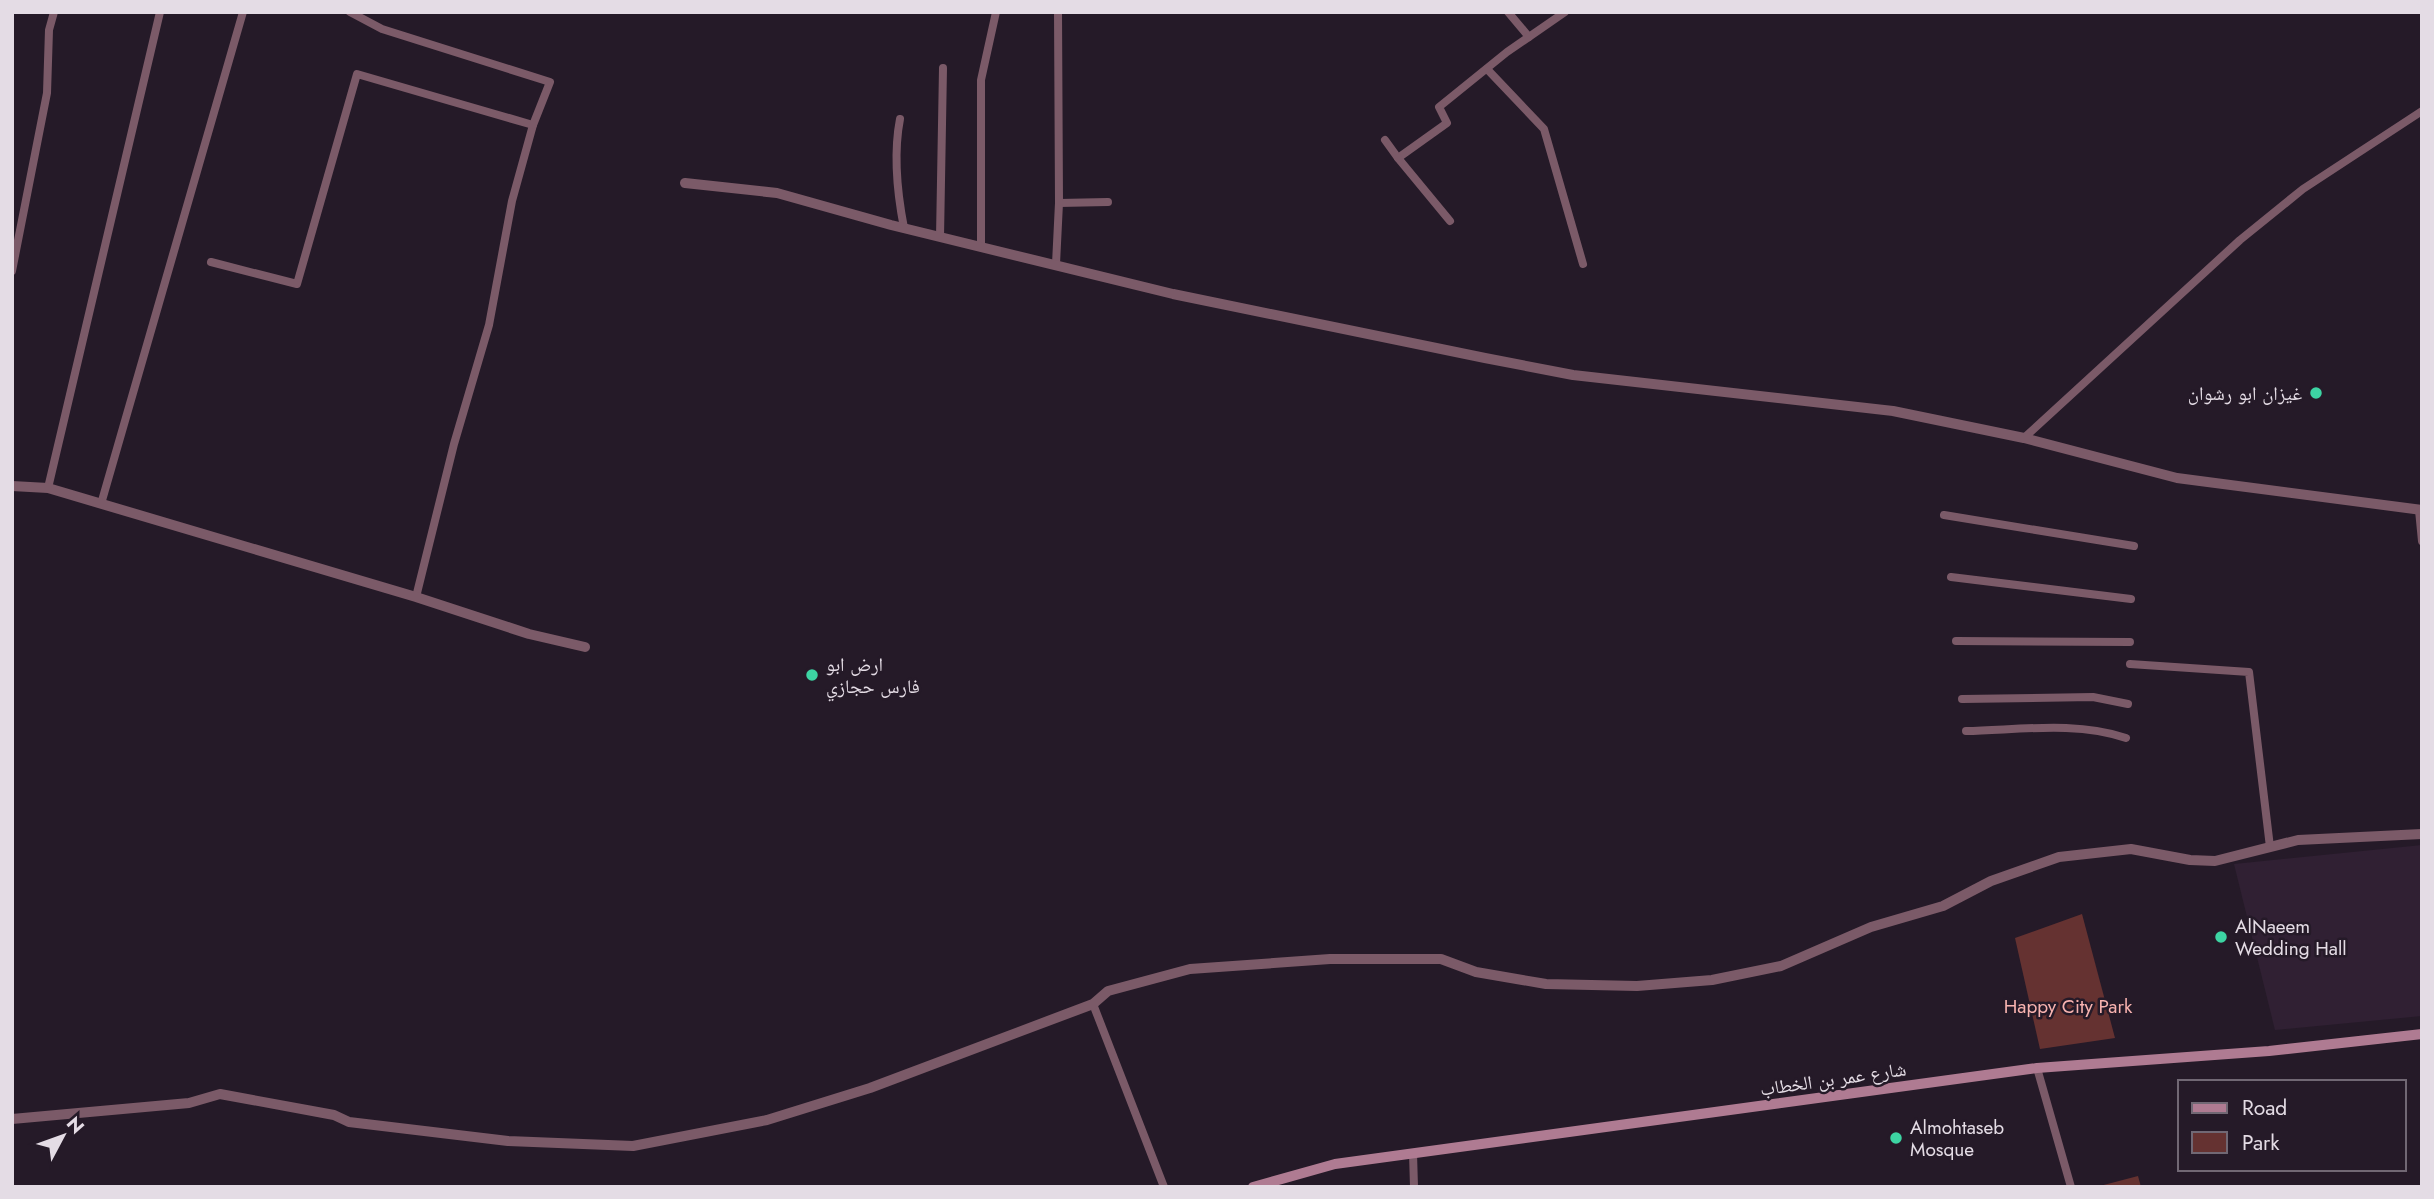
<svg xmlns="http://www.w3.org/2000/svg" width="2434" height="1199" font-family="Jost,'Noto Naskh Arabic',sans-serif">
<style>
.built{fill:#302033}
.green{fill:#653231}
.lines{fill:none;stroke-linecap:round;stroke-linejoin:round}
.minor{stroke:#7b5a68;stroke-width:8}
.tertiary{stroke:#7b5a68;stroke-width:10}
.secondary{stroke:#af7b92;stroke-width:10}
.poi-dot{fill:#3dd4a3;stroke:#251a28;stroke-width:2.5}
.labels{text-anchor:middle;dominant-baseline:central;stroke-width:5;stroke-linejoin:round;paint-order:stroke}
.poi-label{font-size:19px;fill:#e4dce5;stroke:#251a28;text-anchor:start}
.park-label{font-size:19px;fill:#f8b3b0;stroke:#251a28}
.street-label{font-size:19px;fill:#e4dce5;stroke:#251a28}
</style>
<rect width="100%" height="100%" fill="#251a28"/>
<path class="built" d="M2422,845v171l-147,14 -41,-166z"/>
<g class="green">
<path d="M2082,914l33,124 -75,11 -25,-111z"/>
<path d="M2138,1176l3,11h-45z"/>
</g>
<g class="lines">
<g class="minor">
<path d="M350,12l32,17 168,53 -17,43 -21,76 -23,124 -35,119 -38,153"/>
<path d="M1508,12l21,25"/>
<path d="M1487,69l57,60 39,135"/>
<path d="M900,119c-7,36 -3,73 4,109"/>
<path d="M1385,140l13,18 49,-35 -8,-16 68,-55 58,-40"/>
<path d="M1398,158l52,63"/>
<path d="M1059,203l49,-1"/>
<path d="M940,237l3,-169"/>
<path d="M981,247v-167l15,-68"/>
<path d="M211,262l86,22 60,-210 176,51"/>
<path d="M1056,264l3,-61 -1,-191"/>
<path d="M12,271l35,-178 2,-63 5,-18"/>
<path d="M2024,438l216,-198 63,-51 119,-78"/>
<path d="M48,488l112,-476"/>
<path d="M101,504l142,-492"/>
<path d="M2419,510l3,31"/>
<path d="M1944,515l190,31"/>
<path d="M1951,577l180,22"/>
<path d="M1956,641l174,1"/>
<path d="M2130,664l119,8 21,175"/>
<path d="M1962,699l131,-2 35,7"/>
<path d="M1966,731c53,-1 110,-10 160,7"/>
<path d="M1093,1004l71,183"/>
<path d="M2037,1068l34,119"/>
<path d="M1413,1153l1,34"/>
</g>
<g class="tertiary">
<path d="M685,183l92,10 114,32 282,69 312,64 88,17 320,36 131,27 153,40 245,32"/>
<path d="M12,486l36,2 368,109 113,37 56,13"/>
<path d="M12,1119l177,-16 31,-9 114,21 15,7 159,19 125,5 134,-26 103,-32 223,-84 15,-13 82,-22 140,-10h111l35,13 70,12 91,2 75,-6 69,-14 90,-39 72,-21 48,-25 68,-24 72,-8 59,11 25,1 83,-21 124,-6"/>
</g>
<path class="secondary" d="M1253,1187l82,-23 702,-96 232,-17 153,-17"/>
</g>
<g class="poi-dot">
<circle cx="2316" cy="393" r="7"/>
<circle cx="812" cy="675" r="7"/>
<circle cx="2221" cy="937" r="7"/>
<circle cx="1896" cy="1138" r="7"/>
</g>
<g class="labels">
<g class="poi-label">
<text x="2302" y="393" text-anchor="end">غيزان ابو رشوان</text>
<text x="826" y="664">ارض ابو<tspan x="826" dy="22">فارس حجازي</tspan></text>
<text x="2235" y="926">AlNaeem<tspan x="2235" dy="22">Wedding Hall</tspan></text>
<text x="1910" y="1127">Almohtaseb<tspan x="1910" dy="22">Mosque</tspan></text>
</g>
<g class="park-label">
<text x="2068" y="1006">Happy City Park</text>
</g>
<g class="street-label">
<text transform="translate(1833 1079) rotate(-8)">شارع عمر بن الخطاب</text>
</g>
</g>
<rect width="2434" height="1199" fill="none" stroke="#e4dce5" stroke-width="28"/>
<rect x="2178" y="1080" width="228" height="91" fill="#251a28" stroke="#716874" stroke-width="2"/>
<rect x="2192" y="1103" width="35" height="10" fill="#af7b92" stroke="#716874" stroke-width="2"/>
<text x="2242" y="1115" font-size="21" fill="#e4dce5">Road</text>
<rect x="2192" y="1132" width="35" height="21" fill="#653231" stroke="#716874" stroke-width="2"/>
<text x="2242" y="1150" font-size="21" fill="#e4dce5">Park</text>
<g transform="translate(63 1136) rotate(49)" stroke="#251a28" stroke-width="5" paint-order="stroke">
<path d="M0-5L12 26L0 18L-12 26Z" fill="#e4dce5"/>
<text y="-10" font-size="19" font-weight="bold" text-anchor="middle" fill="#e4dce5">N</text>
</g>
</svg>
